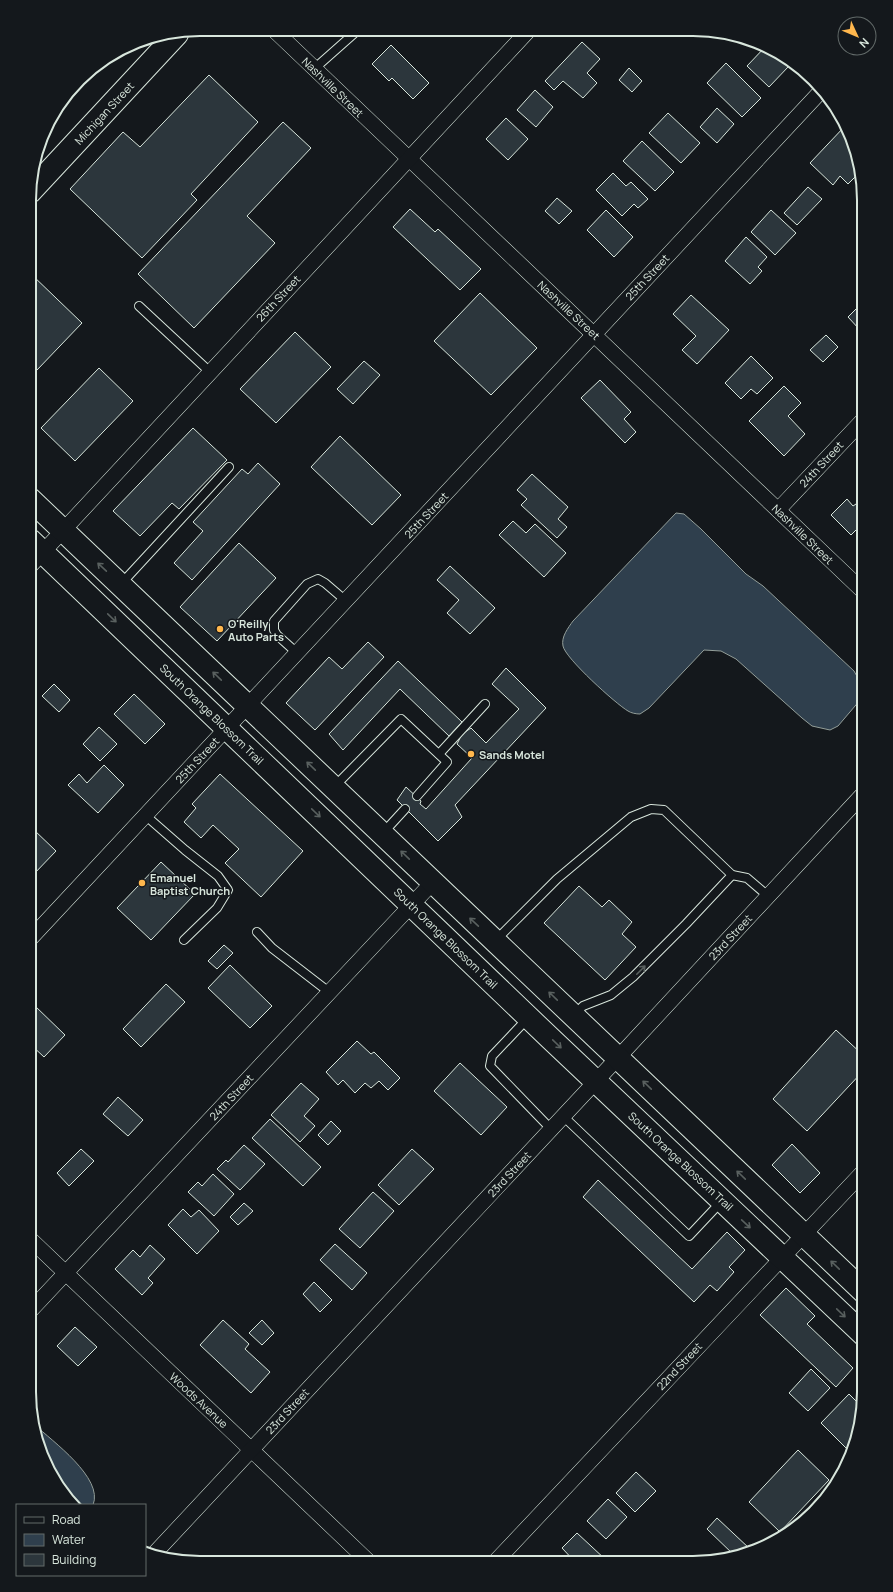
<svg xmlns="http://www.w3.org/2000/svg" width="893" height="1592" font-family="Manrope,sans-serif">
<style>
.water{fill:#2f3f4d;stroke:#939e99}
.building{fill:#2c363c;stroke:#d8e6dc}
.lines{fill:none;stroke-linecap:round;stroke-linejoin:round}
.lane-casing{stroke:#d8e6dc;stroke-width:10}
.street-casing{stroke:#d8e6dc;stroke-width:16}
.secondary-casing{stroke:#d8e6dc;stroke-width:24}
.primary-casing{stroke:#d8e6dc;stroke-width:24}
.lane{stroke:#14181c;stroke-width:8}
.street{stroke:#14181c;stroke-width:15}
.secondary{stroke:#14181c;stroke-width:22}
.primary{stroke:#14181c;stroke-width:22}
.oneway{stroke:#59605f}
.poi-dot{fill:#ffb74d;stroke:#14181c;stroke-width:1.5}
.labels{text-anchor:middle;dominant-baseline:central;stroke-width:3;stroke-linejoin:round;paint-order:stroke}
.street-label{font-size:11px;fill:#d8e6dc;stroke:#14181c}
.poi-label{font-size:11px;font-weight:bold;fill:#d8e6dc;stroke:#14181c;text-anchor:start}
.rim{fill:none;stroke:#d8e6dc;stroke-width:2}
</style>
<rect width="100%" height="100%" fill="#14181c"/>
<g class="water">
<path d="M676,513l8,1 17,15 45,45 17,12 91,85 9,16 -2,12 -23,27 -8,4 -18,-4 -10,-8 -66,-59 -15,-8 -17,-1 -55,58 -9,6c-4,0 -9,-1 -12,-3 -12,-7 -63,-53 -65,-65 -2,-9 5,-18 10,-25z"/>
<path d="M35,1425c17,16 69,53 58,80h-19l-16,-18 -20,-40z"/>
</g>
<g class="building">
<path d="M582,42l18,17 -13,14 10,10 -14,15 -20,-17 -9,9 -9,-9z"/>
<path d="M391,45l38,38 -16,16 -21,-21 -3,3 -17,-17z"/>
<path d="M766,46l4,2 19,18 -20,21 -22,-21z"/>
<path d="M726,63l35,35 -19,19 -35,-34z"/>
<path d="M629,68l13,13 -10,11 -13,-12z"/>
<path d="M209,75l49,47 -67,72 6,6 -55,58 -72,-69 53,-57 17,15z"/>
<path d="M535,90l18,17 -17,20 -19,-17z"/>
<path d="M717,108l17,16 -17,19 -17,-16z"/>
<path d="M668,113l32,30 -19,20 -32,-30z"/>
<path d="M506,118l22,21 -20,21 -22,-21z"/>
<path d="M283,122l28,26 -64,68 28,27 -81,85 -56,-54z"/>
<path d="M845,126l10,19 2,14 -3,4 5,5v5l-11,11 -8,-8 -7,9 -23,-22z"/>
<path d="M642,141l32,31 -19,19 -32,-30z"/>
<path d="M613,173l13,13 5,-4 17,17 -10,9 -4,-4 -12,12 -26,-26z"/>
<path d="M808,187l14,12 -25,26 -13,-12z"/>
<path d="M557,198l15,13 -13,13 -14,-13z"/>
<path d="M410,209l25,23 3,-3 43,40 -21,21 -67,-63z"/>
<path d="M606,210l27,27 -19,20 -27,-27z"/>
<path d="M771,210l25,23 -21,22 -24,-23z"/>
<path d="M746,237l21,20 -9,10 4,4 -12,13 -25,-23z"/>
<path d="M30,273l52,50 -45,47 -7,-7z"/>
<path d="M480,293l57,55 -46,47 -57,-54z"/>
<path d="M691,295l38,35 -32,34 -15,-14 14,-14 -23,-22z"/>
<path d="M864,301v25l-4,4 -12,-13z"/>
<path d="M295,332l36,35 -55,56 -36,-34z"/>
<path d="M826,335l12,12 -15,15 -13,-12z"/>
<path d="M751,356l22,22 -16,16 -6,-5 -10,10 -16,-16z"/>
<path d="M364,361l16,14 -27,29 -16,-15z"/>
<path d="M99,368l34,33 -58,60 -34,-33z"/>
<path d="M600,380l31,32 -7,7 12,13 -11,11 -44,-45z"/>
<path d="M784,386l17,17 -13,13 17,18 -21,22 -35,-35z"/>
<path d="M193,428l34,32 -48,49 -7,-6 -32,33 -27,-25z"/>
<path d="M340,436l61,59 -29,30 -61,-58z"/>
<path d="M258,463l22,21 -88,96 -18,-17 29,-32 -10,-9 49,-53 6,5z"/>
<path d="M532,474l36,33 -10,12 9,8 -10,11 -36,-33 6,-6 -10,-9z"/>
<path d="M864,485v13l-6,-7z"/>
<path d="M847,499l6,7 3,-2 8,7v11l-13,13 -20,-20z"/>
<path d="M513,521l13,12 9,-9 31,29 -22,24 -45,-42z"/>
<path d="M239,543l37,35 -59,63 -37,-34z"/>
<path d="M450,566l45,42 -25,26 -23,-21 12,-13 -22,-20z"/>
<path d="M368,642l16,15 -69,73 -29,-27 43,-46 13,12z"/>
<path d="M398,661l64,61 -13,14 -49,-47 -57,61 -14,-16z"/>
<path d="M506,668l40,40 -91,97 7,12 -24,24 -41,-41 9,-13 15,14 -1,3 6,5 46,-51 -15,-14 5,-10 9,-6 15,15 33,-34 -27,-25z"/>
<path d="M54,684l16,16 -11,12 -17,-16z"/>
<path d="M134,694l31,30 -20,20 -31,-30z"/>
<path d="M99,727l18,17 -17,17 -17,-17z"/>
<path d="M104,765l20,20 -26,28 -30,-28 11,-11 8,9z"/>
<path d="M220,774l83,77 -42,46 -36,-34 14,-14 -26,-24 -12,13 -17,-16 12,-14 -4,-4z"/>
<path d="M33,829l23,22 -23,24 -3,-3v-39z"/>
<path d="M161,862l34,32 -44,46 -34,-32z"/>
<path d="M579,886l23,21 7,-7 23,22 -10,12 14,13 -31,33 -61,-57z"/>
<path d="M224,945l9,8 -16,16 -9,-8z"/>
<path d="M230,965l42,41 -22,22 -42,-40z"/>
<path d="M166,984l19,18 -44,45 -18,-18z"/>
<path d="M34,1005l31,30 -21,22 -15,-14v-33z"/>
<path d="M836,1030l28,26v14l-57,61 -34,-32z"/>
<path d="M357,1041l14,13 3,-2 26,26 -12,12 -9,-9 -8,7 -6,-5 -10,10 -12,-13 -5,5 -12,-13z"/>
<path d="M460,1063l47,44 -26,28 -47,-44z"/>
<path d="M301,1083l18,16 -15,17 11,10 -15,16 -29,-27z"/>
<path d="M118,1097l25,23 -15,16 -25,-22z"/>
<path d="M270,1119l51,48 -18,19 -51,-48z"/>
<path d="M331,1121l10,10 -13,14 -10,-10z"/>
<path d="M792,1144l28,29 -20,20 -28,-28z"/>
<path d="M244,1145l21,19 -25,26 -23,-21 9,-9 2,2z"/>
<path d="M81,1149l13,12 -25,25 -12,-13z"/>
<path d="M412,1149l22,20 -35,36 -21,-20z"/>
<path d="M213,1174l21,20 -20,22 -26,-24 10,-10 4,4z"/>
<path d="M598,1180l94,89 35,-37 18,18 -16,17 5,5 -17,19 -7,-6 -16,17 -111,-105z"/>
<path d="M373,1192l21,19 -34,37 -21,-19z"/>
<path d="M244,1203l9,8 -15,14 -8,-8z"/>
<path d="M183,1209l8,8 8,-7 20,21 -22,23 -29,-29z"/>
<path d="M335,1244l32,29 -15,17 -32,-30z"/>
<path d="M150,1245l15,14 -17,19 5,5 -11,12 -27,-26 18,-19 7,7z"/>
<path d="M314,1282l18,18 -12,12 -17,-18z"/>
<path d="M786,1288l29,28 -8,8 46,44 -17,19 -76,-72z"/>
<path d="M223,1320l26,24 -4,5 25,23 -19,21 -51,-48z"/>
<path d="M262,1320l12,13 -12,12 -13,-12z"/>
<path d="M75,1327l22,20 -19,19 -21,-20z"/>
<path d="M811,1369l19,19 -22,23 -19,-18z"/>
<path d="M849,1394l14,14 -11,46 -31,-31z"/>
<path d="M798,1450l31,30 -49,52 -31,-30z"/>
<path d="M636,1472l20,19 -21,21 -19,-19z"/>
<path d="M608,1499l19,18 -21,22 -19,-18z"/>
<path d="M717,1518l33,31 -5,5 -10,2 -28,-27z"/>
<path d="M577,1533l29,27 -3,3h-27l-14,-15z"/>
</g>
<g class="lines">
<g class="lane-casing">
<g id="lane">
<path d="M314,69l44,-39"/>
<path d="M139,306l71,66"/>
<path d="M121,584l108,-117"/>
<path d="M297,653l-20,-18 -3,-5v-9l33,-37 11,-5 7,4 21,18"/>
<path d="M439,754l46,-50"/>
<path d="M334,787l67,-68 46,43 -30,34"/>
<path d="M145,815l40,35 33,26 10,14 -11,18 -33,32"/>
<path d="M383,833l22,-24"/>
<path d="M257,932l15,16 57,44"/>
<path d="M495,941l62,-62 74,-62 20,-8 13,1 68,65 15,3 21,18"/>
<path d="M574,1015l9,-9 28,-11 22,-18 53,-53 46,-49"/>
<path d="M528,1018l-36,38 -2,10 61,63"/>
<path d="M563,1116l126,120 32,-34"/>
</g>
</g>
<g class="street-casing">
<g id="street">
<path d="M273,29l591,563"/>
<path d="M778,510l86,-91"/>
<path d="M30,566l498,-535"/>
<path d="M30,939l792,-849"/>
<path d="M29,1238l340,324"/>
<path d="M29,1312l404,-430"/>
<path d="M153,1555l474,-507 237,-255"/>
<path d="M495,1562l369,-391"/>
</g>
</g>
<g class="secondary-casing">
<path id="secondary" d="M30,192l147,-158"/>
</g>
<g class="primary-casing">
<g id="primary">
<path d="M30,499l834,793"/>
<path d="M30,540l520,498 314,297"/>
</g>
</g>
<use href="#lane" class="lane"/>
<use href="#street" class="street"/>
<use href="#secondary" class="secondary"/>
<use href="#primary" class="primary"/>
</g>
<defs><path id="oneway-shaft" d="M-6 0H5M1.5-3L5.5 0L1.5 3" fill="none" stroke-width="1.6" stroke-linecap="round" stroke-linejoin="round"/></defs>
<g class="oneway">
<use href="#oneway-shaft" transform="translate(102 567) rotate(-137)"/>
<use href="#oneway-shaft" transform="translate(112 618) rotate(44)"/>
<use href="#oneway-shaft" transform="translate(217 676) rotate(-136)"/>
<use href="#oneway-shaft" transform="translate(311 766) rotate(-136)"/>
<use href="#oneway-shaft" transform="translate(316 813) rotate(44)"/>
<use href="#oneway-shaft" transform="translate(405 855) rotate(-136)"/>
<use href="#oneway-shaft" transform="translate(474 922) rotate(-137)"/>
<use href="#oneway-shaft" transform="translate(641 970) rotate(-45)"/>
<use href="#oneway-shaft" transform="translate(553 996) rotate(-136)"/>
<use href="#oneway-shaft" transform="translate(557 1044) rotate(44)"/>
<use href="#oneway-shaft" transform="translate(647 1085) rotate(-136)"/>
<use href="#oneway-shaft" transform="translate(741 1175) rotate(-136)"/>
<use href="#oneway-shaft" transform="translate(746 1224) rotate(43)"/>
<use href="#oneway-shaft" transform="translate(835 1265) rotate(-136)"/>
<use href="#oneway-shaft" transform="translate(841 1313) rotate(44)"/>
</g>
<g class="poi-dot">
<circle cx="220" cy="629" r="4"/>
<circle cx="471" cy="754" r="4"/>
<circle cx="142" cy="883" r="4"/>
</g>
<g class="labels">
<g class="street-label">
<text transform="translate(333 87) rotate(44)">Nashville Street</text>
<text transform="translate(104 113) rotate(-47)">Michigan Street</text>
<text transform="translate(647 277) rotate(-47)">25th Street</text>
<text transform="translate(278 298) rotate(-47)">26th Street</text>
<text transform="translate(569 310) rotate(43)">Nashville Street</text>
<text transform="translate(821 464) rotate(-47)">24th Street</text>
<text transform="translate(426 515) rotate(-47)">25th Street</text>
<text transform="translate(803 534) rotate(44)">Nashville Street</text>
<text transform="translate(212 714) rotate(44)">South Orange Blossom Trail</text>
<text transform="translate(197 760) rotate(-47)">25th Street</text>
<text transform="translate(730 937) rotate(-47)">23rd Street</text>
<text transform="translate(446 938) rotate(44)">South Orange Blossom Trail</text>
<text transform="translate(231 1097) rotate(-47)">24th Street</text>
<text transform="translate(681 1161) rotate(43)">South Orange Blossom Trail</text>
<text transform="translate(509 1174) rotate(-47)">23rd Street</text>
<text transform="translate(679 1366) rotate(-47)">22nd Street</text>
<text transform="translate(199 1400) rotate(43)">Woods Avenue</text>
<text transform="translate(287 1411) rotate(-47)">23rd Street</text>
</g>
<g class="poi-label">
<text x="228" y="623">O'Reilly<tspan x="228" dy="13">Auto Parts</tspan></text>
<text x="479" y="754">Sands Motel</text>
<text x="150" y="877">Emanuel<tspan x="150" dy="13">Baptist Church</tspan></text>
</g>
</g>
<path d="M0 0H893V1592H0ZM200 36H693A164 164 0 0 1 857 200V1392A164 164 0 0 1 693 1556H200A164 164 0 0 1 36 1392V200A164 164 0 0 1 200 36Z" fill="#14181c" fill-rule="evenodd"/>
<path class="rim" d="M200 36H693A164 164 0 0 1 857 200V1392A164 164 0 0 1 693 1556H200A164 164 0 0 1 36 1392V200A164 164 0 0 1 200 36Z"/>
<rect x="16" y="1504" width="130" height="72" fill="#14181c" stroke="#626a69"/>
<rect x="24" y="1517" width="20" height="6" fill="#14181c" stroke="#626a69"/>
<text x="52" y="1524" font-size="12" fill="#d8e6dc">Road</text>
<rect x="24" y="1534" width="20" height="12" fill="#2f3f4d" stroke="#626a69"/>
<text x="52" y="1544" font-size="12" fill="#d8e6dc">Water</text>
<rect x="24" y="1554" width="20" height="12" fill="#2c363c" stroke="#626a69"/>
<text x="52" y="1564" font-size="12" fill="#d8e6dc">Building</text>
<g transform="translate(857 36) rotate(134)"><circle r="19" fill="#14181c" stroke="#626a69"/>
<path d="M0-3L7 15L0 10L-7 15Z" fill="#ffb74d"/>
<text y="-6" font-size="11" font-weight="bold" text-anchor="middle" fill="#d8e6dc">N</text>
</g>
</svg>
